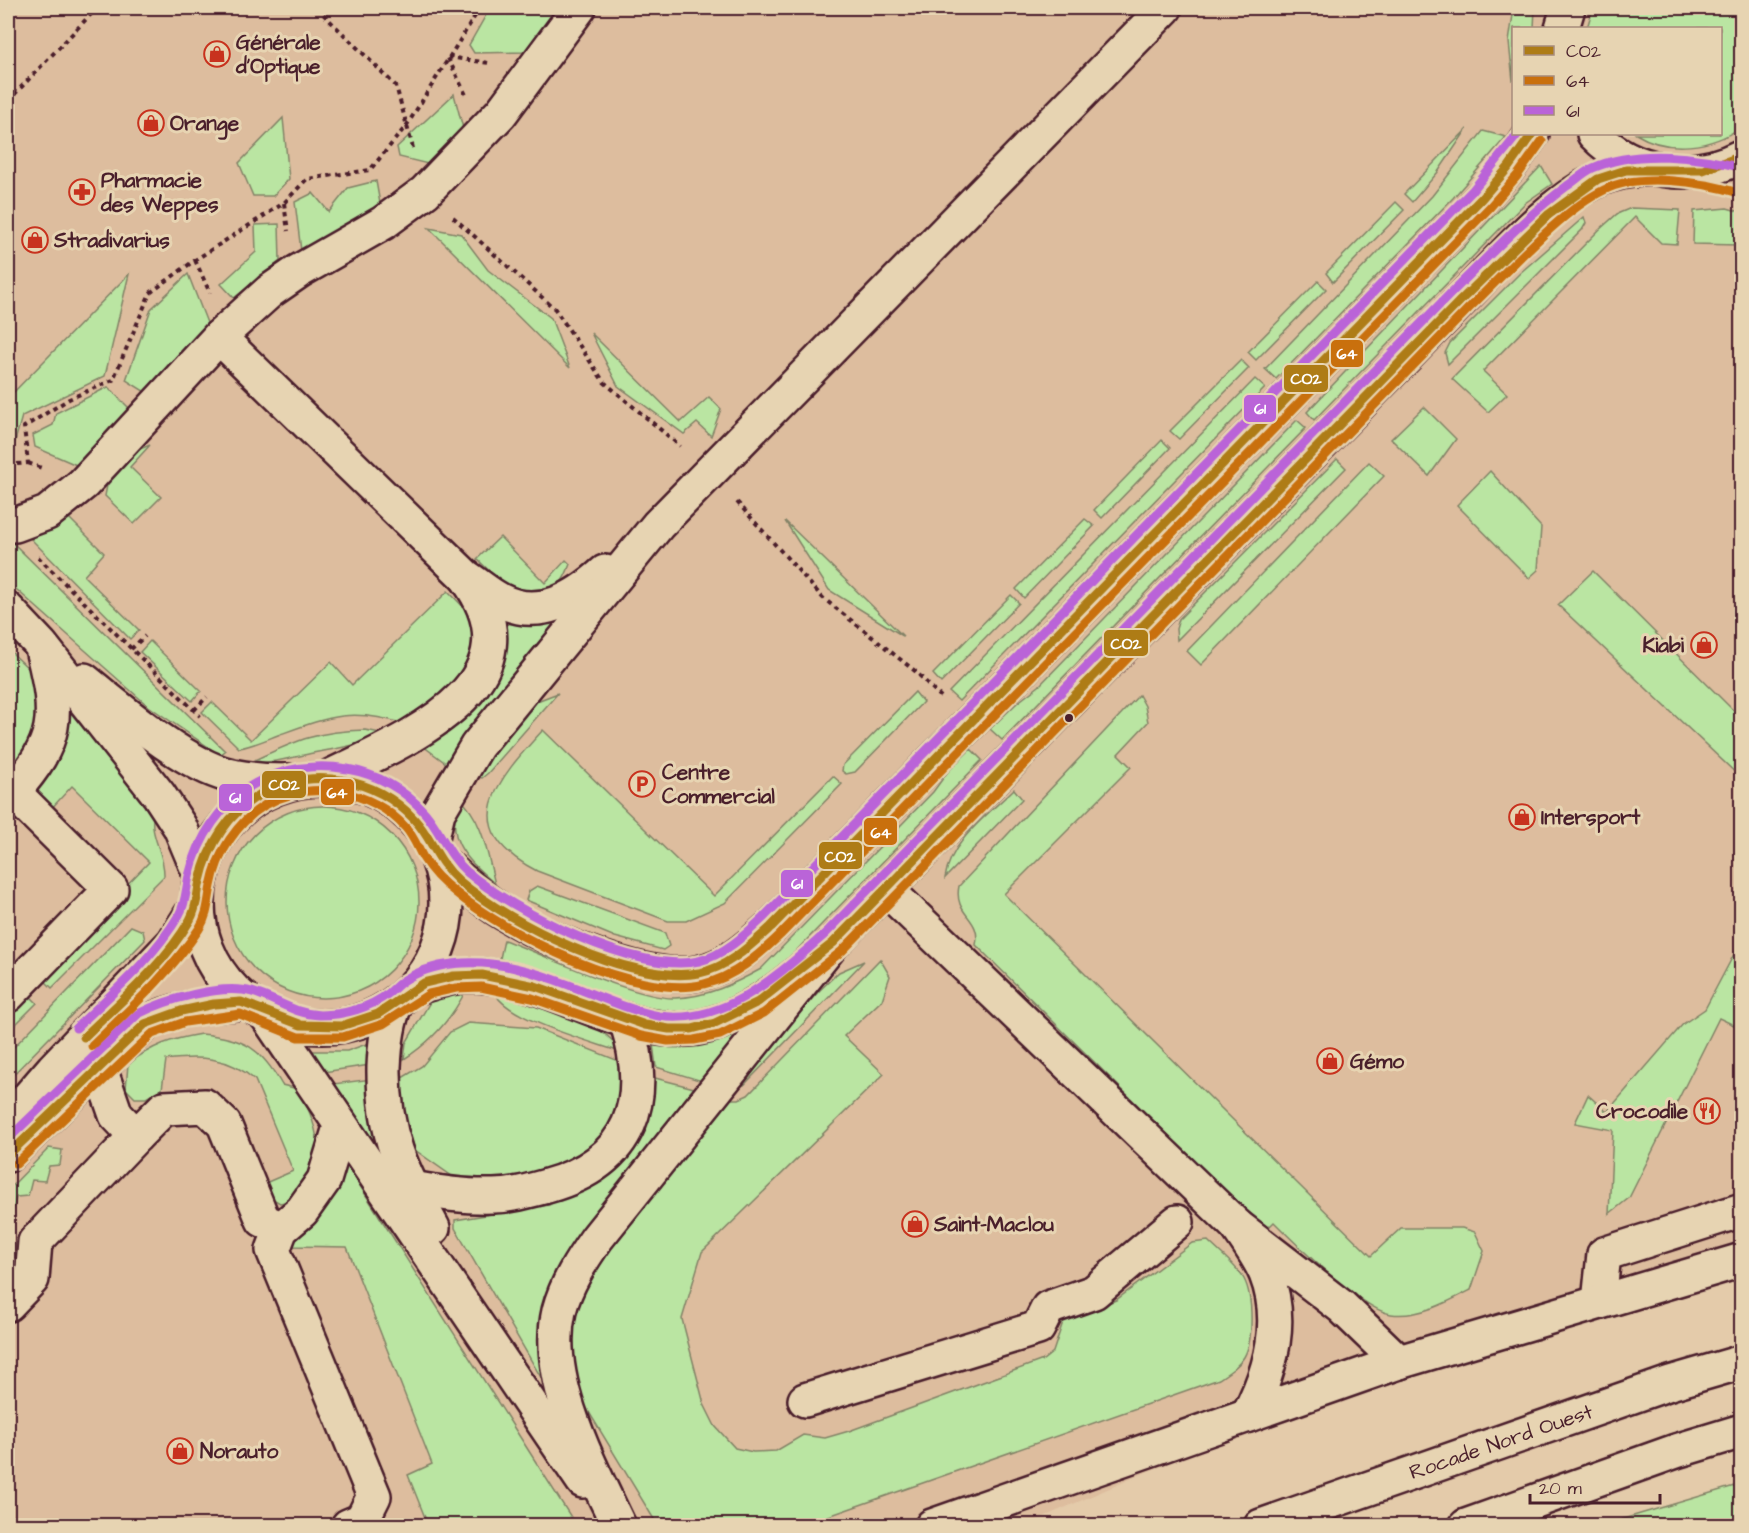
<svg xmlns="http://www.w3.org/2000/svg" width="1749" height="1533" font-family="'Architects Daughter',sans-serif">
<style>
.built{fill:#ddbd9e;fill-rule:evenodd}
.green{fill:#bae5a2;stroke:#828266;stroke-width:1.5}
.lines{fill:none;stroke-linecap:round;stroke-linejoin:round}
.minor-casing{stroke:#4a1f2b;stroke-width:38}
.major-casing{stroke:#4a1f2b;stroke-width:38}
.highway-casing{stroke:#4a1f2b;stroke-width:38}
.path{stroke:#4a1f2b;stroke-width:4;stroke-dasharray:4.5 4.5;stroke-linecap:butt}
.minor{stroke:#e7d4b2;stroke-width:33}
.major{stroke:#e7d4b2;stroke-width:33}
.highway{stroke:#e7d4b2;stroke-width:33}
.bus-1-casing{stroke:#e7d4b2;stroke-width:14}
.bus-2-casing{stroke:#e7d4b2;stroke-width:14}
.bus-3-casing{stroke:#e7d4b2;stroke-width:14}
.bus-1{stroke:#ae7c16;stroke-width:9}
.bus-2{stroke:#c9700d;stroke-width:9}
.bus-3{stroke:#ba64d8;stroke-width:9}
.bus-dot{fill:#4a1f2b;stroke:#e7d4b2;stroke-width:2}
.labels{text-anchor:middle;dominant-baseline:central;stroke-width:6;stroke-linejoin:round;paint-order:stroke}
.poi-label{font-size:21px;font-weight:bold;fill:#4a1f2b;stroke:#e7d4b2;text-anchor:start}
.street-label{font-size:21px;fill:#4a1f2b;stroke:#e7d4b2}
.line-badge{stroke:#e7d4b2;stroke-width:2}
.badge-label{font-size:16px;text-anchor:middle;font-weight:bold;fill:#fff}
</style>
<rect width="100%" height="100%" fill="#e4cbaa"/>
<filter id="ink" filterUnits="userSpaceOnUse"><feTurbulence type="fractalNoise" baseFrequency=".0167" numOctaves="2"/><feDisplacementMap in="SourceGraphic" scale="12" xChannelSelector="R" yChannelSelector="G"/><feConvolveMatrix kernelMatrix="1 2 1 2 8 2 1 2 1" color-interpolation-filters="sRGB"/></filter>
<g filter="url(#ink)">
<path class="built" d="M8,8h1733v1253l-342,101 -374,163h-1017zM1514,28h206v106h-206z"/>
<g class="green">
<path d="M490,8h71l-35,44 -52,1 -5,-8z"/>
<path d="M1514,8h21l-1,20h-20l-1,53 -4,-39z"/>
<path d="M1593,8h148v119c-29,21 -73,27 -105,7h84v-106h-133z"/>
<path d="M454,94l10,38 -32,33 -33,-8 -2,-10z"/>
<path d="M283,118l6,61 -16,17h-20l-14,-33z"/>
<path d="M1467,129l-29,43 -26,30 -8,-8z"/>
<path d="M1483,131l23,6 -53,61 -177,181 -11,-10 167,-173z"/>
<path d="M1541,166l11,18 -27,19 -211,217 -7,-8z"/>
<path d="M376,181l5,28 -80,42 -6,-49 18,-9 16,19 19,-24z"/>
<path d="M1396,202l8,8 -71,72 -7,-9z"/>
<path d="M1631,208l49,2 -3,34 -16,-1 -26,-26 -152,154 24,23 -19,18 -36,-33 147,-149 18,-16z"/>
<path d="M1727,208l14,4v29l-3,4 -45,-1 1,-33z"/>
<path d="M1584,217l2,6 -4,7 -134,134 -3,-11 5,-10 70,-70z"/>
<path d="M279,224l1,37 -46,37 -13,-14 35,-32 -1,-27z"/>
<path d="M429,228l32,6 27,36 63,48 19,50z"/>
<path d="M129,274l-24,102 -83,40 -12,43h-2v-61z"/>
<path d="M188,274l21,54 -59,67 -24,-15 25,-71z"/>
<path d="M1318,281l8,8 -70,71 -8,-8z"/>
<path d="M591,333l90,89 28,-25 12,12 -10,27 -14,-13 -13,11 -66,-48z"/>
<path d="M1241,360l8,8 -70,71 -9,-8z"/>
<path d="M1255,379l10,9 -306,313 -10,-9z"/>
<path d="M108,387l26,26 -53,54 -46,-20 -2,-12 20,-10 3,-12z"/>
<path d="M1424,407l32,32 -27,37 -38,-37z"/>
<path d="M1297,420l9,8 -304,312 -12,-11 27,-26 22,-17z"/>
<path d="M1162,440l8,8 -68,70 -8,-8z"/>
<path d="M150,445l-20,22 31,30 -27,27 -29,-28c4,-30 17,-41 45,-51z"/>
<path d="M1337,459l9,9 -169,172 -1,-11 3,-10z"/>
<path d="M1369,462l15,14 -183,189 -14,-14z"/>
<path d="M1490,471l51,56 -3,43 -9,8 -72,-73z"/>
<path d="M68,517l36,36 -20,23 55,54 -9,9 -99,-100z"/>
<path d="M1085,519l9,7 -70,72 -8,-9z"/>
<path d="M785,521l118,115 -74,-46z"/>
<path d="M500,537l45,46 21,-23 4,4c-5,14 -8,21 -23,26 -32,13 -47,-10 -70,-31z"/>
<path d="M8,543l6,1 211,207 -5,4 -73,-50 -139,-123z"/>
<path d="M1593,571l148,147v60l-183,-173z"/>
<path d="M448,591l24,25c3,65 -20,74 -68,108 -53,-17 -76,-7 -126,11 -13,5 -26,11 -39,13l-37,-36 10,-10 39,38 80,-78 21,23z"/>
<path d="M1011,595l8,8 -78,80 -8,-9z"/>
<path d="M575,608l-106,121 -22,35 -24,-18c66,-41 72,-47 81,-125l30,1z"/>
<path d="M150,641l51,50 -9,10 -52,-49z"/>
<path d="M8,649l23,22 5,13 1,50 -23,34 -6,-2v-30l6,-6 -6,-7z"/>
<path d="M915,692l8,10 -68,70 -9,2 -4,-3 1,-6z"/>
<path d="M558,693l-70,80 -6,5 -7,-2 33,-45 29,-30z"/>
<path d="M1139,695l6,11 3,16 -30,32 13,13 -127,127 367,362 30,-28h61l13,4 9,19 -13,39c-23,12 -53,28 -80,24 -29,-4 -95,-70 -117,-92l-9,9 -289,-286c6,-28 -23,-29 -17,-59z"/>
<path d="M65,706l89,107c-6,21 11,40 10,63l-112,112 -13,-13 110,-113 -77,-76 -23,25 -7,-8 -7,-19z"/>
<path d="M365,730l21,4c-24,11 -47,14 -73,19 -23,5 -42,11 -65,10 46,-21 66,-32 117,-33z"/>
<path d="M543,730l171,166 119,-120 9,8 -117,119 -39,18h-18l-131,-50c-83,-43 -40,-91 6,-141z"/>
<path d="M971,749l11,11 -199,204 -50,34 -32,10 -32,5 -34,-6 -80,-31 -56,-13 5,-23c41,15 131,59 171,58 32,-1 59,-14 86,-29l172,-177 16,-22z"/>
<path d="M1014,789l8,10 -77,79c5,-37 44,-64 69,-89z"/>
<path d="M459,798c24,21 28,55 36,86 -30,-27 -50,-43 -36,-86z"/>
<circle cx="323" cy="902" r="96"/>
<path d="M537,886l128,47 4,13 -6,4 -48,-13 -89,-37 3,-9z"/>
<path d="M131,926l12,5 2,9 -137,140v-27z"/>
<path d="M1741,941v80l-3,6 -19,-9 -90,180 -20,16 4,-84 -38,-7 13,-28 19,17 76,-88 22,-15z"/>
<path d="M880,959l10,17 -8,24 -38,36 40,38 -182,178 -20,67 22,85 11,22 20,22 18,4 23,-1 27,-16 22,3 24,-7 194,-71 10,-8 11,-33 52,-19 76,-57 16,-2c11,11 28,24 36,38 9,17 10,61 0,78 -6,10 -16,16 -25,22l-416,146 -145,1 -74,-122c-10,-24 -16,-51 -11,-77 8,-44 38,-79 64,-115 29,-38 58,-76 88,-113h14l9,-4z"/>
<path d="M864,961l-120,124 -12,4 88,-99 19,-18z"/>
<path d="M24,990l13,13 -29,29v-24z"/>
<path d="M466,990c-14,28 -35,52 -62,69l2,-16 24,-41z"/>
<path d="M496,995c9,1 19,1 28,3 24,6 88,30 96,54 -31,-11 -109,-32 -124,-57z"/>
<path d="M468,1023l68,5 83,33 7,9 -7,39 -20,37 -48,26 -79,13 -20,-9 -37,-26 -15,-47 2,-25 20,-12 28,-34z"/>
<path d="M753,1025l-51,56 -46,-14 -3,-23z"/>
<path d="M201,1034c44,4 60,14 81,51l16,4c13,23 27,56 15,82 -5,10 -12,19 -18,29l-15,3 -14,-8 -3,-11 30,-13 -38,-91c-27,-24 -55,-24 -89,-20l-4,29 -16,9h-11l-9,-9 2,-25c25,-19 43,-25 73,-30z"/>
<path d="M375,1041l-5,24 -53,8 -15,-22h45z"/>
<path d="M655,1078l39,10 -127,166 -13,146 -99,-172v-8l94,-15 70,-40 16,-19 12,-26z"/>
<path d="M372,1079l17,102 -64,-96z"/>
<path d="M49,1148l13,2 -2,15 -11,1 -4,15 -13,-1 -4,16 -12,1 -3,16 -5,-1v-22z"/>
<path d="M348,1167l228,358h-148l-20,-50 24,-11 -85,-217 -58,-1 4,-11 36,-34 12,-32z"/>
<path d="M1741,1484v41h-138z"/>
</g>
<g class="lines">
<g class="minor-casing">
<g id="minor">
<path d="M1562,28l6,-20"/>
<path d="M1594,134c39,40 99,48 148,22"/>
<path d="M219,337l247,240c11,7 22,17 34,23 39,21 76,-2 105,-28"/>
<path d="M8,524l7,1 32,-12 36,-29 136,-147 51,-46 29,-20 84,-48 42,-31 76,-79 78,-105"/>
<path d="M8,610l33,35 118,150 21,32 21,50"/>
<path d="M84,680c38,30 98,83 144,95 19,5 40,6 60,6"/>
<path d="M327,778c75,-37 217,-92 141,-198"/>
<circle cx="322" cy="903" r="124"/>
<path d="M8,787l103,102 -103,106"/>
<path d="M13,792c45,-51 46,-74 30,-139"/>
<path d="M431,842l7,-30 39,-66 181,-221 507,-517"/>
<path d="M440,860c20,20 40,38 64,53 44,27 144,70 194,60 30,-6 52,-27 73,-46l710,-728 27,-31 24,-34"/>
<path d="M886,889l351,337"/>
<path d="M412,989c25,-8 48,-16 75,-13 76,7 154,74 230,47 44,-16 81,-49 116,-80l628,-643c41,-41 82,-93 136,-120 18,-9 38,-11 58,-12"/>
<path d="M99,1066l17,49 20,21 28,-28 41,-2 19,18 39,96 18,9"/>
<path d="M8,1121l45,-52 121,-127 24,-38"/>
<path d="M340,1127l-16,53 -22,31 -21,18 -8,21 101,246 -12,24 -14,6"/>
<path d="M8,1155l137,-131c31,-18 68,-19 103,-22"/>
<path d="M411,1188c28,5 54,9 82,8 19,0 36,-5 54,-10 86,-24 105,-86 79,-166"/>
<path d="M1599,1302l5,-48 138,-44"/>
<path d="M8,1304l24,-25 3,-37 101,-106"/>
<path d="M805,1400l233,-72 10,-20 46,-16 83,-70"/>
<path d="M1248,1415c23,-44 37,-93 18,-141 -7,-17 -19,-33 -29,-48l105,81 57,55"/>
</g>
</g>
<g class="major-casing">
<path id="major" d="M932,1526l467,-164 343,-102"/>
</g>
<g class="highway-casing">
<g id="highway">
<path d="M396,1003c-9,20 -11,42 -12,64 -1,67 18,104 49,161"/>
<path d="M265,1013l318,468"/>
<path d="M619,1526c-29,-61 -76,-147 -60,-215 7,-27 22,-50 38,-73l236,-295"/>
<path d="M1261,1526l409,-143 72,-21"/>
<path d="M1466,1526l210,-75 66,-20"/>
</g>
</g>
<g class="path">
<path d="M317,8l79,78 17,62"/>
<path d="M1487,8l3,2"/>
<path d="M448,57l41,6"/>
<path d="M448,58l18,37"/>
<path d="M8,101l89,-93"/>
<path d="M284,203l4,28"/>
<path d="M453,217l102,92 49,73 76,64"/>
<path d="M195,260l15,33"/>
<path d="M28,463l14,5"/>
<path d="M8,465l20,-2 -4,-36 45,-28 44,-19 37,-87 45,-33 89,-57 23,-24 63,-9 37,-45 73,-117"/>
<path d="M737,502l86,96 92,73 26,26"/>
<path d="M38,557l162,159"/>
<path d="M131,649l14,-13"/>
<path d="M194,710l13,-13"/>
</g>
<use href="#minor" class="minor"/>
<use href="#major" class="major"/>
<use href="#highway" class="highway"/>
<g class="bus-1-casing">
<g id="bus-1">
<path d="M84,1037c37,-36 80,-72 106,-117 7,-12 7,-26 10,-39 8,-36 29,-69 61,-87 50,-28 114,-17 153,25 18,19 23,43 45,62 51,43 173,104 240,92 28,-5 52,-28 72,-46l710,-728 27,-31 24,-34"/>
<path d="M8,1155l137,-131 36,-13 33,-7 27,-2 60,23 40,1 37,-12 46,-31 30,-7 28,-1 53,11 110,39 24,4h23l23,-6 43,-21 75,-59 628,-643 87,-85 50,-36 28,-9h77l39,-14"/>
</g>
</g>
<g class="bus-2-casing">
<g id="bus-2">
<path d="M92,1046c38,-37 78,-73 107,-117 9,-14 9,-28 12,-43 6,-33 26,-64 54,-81 46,-26 106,-16 141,23 8,9 12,21 18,31 8,13 19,24 31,33 52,43 182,109 249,92 30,-7 54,-28 76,-49l710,-728 27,-31 25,-35"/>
<path d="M16,1164l136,-130 33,-12 55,-8 58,23h45l40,-13 46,-30 27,-6 25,-1 51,11 109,38 27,5 26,-1 26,-5 44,-22 78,-62 627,-643c37,-35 90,-96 135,-118 35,-18 98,-8 135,3"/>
</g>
</g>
<g class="bus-3-casing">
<g id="bus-3">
<path d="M76,1028c36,-35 77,-69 103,-113 7,-12 7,-26 10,-39 9,-38 32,-74 67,-93 56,-30 128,-18 169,30 16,19 23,42 42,59 46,39 171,103 232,89 25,-6 46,-26 64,-43l709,-727 46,-57"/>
<path d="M8,1139l130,-125c27,-14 84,-31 114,-22 24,7 42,22 68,23 24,0 50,-7 69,-22 6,-5 10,-10 17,-14 17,-10 37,-15 57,-16 36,-2 72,9 106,22 29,11 59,25 90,31 66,10 120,-42 166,-82l627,-642c38,-37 73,-75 115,-106 9,-6 17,-14 26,-18 42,-19 106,-12 149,0"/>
</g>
</g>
<use href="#bus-1" class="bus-1"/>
<use href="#bus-2" class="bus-2"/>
<use href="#bus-3" class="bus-3"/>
</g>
</g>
<defs>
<g id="shop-ring" transform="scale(1.35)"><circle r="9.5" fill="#e7d4b2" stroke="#c8321e" stroke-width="1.5"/><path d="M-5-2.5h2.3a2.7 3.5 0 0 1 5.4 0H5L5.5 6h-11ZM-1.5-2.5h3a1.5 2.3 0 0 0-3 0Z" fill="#c8321e"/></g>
<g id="pharmacy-ring" transform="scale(1.35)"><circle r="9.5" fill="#e7d4b2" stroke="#c8321e" stroke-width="1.5"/><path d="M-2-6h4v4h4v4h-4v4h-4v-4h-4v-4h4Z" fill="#c8321e"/></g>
<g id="parking-ring" transform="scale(1.35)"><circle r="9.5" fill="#e7d4b2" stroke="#c8321e" stroke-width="1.5"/><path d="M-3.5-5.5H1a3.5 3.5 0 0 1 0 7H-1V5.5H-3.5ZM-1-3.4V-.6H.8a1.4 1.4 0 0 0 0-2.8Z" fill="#c8321e"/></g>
<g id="restaurant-ring" transform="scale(1.35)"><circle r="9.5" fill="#e7d4b2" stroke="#c8321e" stroke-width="1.5"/><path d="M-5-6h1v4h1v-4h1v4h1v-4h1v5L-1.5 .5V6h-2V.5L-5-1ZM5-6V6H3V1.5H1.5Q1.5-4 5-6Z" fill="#c8321e"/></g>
</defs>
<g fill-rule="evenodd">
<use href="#shop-ring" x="217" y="54"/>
<use href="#shop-ring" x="151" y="123"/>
<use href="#pharmacy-ring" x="82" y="192"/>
<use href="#shop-ring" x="35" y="240"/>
<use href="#shop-ring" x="1704" y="645"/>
<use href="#parking-ring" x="642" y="784"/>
<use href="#shop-ring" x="1522" y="817"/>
<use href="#shop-ring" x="1330" y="1061"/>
<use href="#restaurant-ring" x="1707" y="1111"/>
<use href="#shop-ring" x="915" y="1224"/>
<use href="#shop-ring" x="180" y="1451"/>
</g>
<circle class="bus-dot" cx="1069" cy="718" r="5"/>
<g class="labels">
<g class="poi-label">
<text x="236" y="42">Générale<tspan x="236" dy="24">d'Optique</tspan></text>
<text x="170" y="123">Orange</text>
<text x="101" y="180">Pharmacie<tspan x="101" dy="24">des Weppes</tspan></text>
<text x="54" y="240">Stradivarius</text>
<text x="1684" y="645" text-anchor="end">Kiabi</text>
<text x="662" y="772">Centre<tspan x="662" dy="24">Commercial</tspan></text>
<text x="1541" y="817">Intersport</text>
<text x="1350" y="1061">Gémo</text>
<text x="1688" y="1111" text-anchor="end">Crocodile</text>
<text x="934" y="1224">Saint-Maclou</text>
<text x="200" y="1451">Norauto</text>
</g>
<g class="street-label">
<text transform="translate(1501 1442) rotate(-19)">Rocade Nord Ouest</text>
</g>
</g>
<g class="line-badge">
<rect x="1330" y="339" width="34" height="29" rx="6" fill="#c9700d"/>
<rect x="1283" y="364" width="46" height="29" rx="6" fill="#ae7c16"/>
<rect x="1243" y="394" width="34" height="29" rx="6" fill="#ba64d8"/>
<rect x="1103" y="629" width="46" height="28" rx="6" fill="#ae7c16"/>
<rect x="261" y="770" width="46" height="29" rx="6" fill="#ae7c16"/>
<rect x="320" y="778" width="35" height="28" rx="6" fill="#c9700d"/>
<rect x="218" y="783" width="35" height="29" rx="6" fill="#ba64d8"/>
<rect x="863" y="817" width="35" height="29" rx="6" fill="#c9700d"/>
<rect x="818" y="841" width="45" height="29" rx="6" fill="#ae7c16"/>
<rect x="780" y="869" width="34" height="29" rx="6" fill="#ba64d8"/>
</g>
<g class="badge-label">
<text x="1347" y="359">64</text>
<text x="1306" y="384">CO2</text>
<text x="1260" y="414">61</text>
<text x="1126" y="649">CO2</text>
<text x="284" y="790">CO2</text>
<text x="337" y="798">64</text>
<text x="235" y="803">61</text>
<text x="881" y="838">64</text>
<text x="840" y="862">CO2</text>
<text x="797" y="889">61</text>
</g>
<rect width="1749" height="1533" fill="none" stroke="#e7d4b2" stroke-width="30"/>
<rect x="15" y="15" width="1719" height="1503" fill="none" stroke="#4a1f2b" stroke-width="2" filter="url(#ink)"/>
<rect x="1512" y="27" width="210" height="108" fill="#e7d4b2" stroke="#a88c7c" stroke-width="1.5"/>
<rect x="1524" y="46" width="30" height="9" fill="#ae7c16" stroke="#a88c7c" stroke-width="1.5"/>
<text x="1566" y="57" font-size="18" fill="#4a1f2b">CO2</text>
<rect x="1524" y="76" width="30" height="9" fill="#c9700d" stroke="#a88c7c" stroke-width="1.5"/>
<text x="1566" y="87" font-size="18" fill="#4a1f2b">64</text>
<rect x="1524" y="106" width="30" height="9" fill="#ba64d8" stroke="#a88c7c" stroke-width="1.5"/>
<text x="1566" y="117" font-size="18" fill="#4a1f2b">61</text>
<path d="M1530 1494v9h130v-9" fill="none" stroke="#4a1f2b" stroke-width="3"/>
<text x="1539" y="1494" font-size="18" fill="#4a1f2b" stroke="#e7d4b2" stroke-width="4.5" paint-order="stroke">20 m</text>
</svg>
